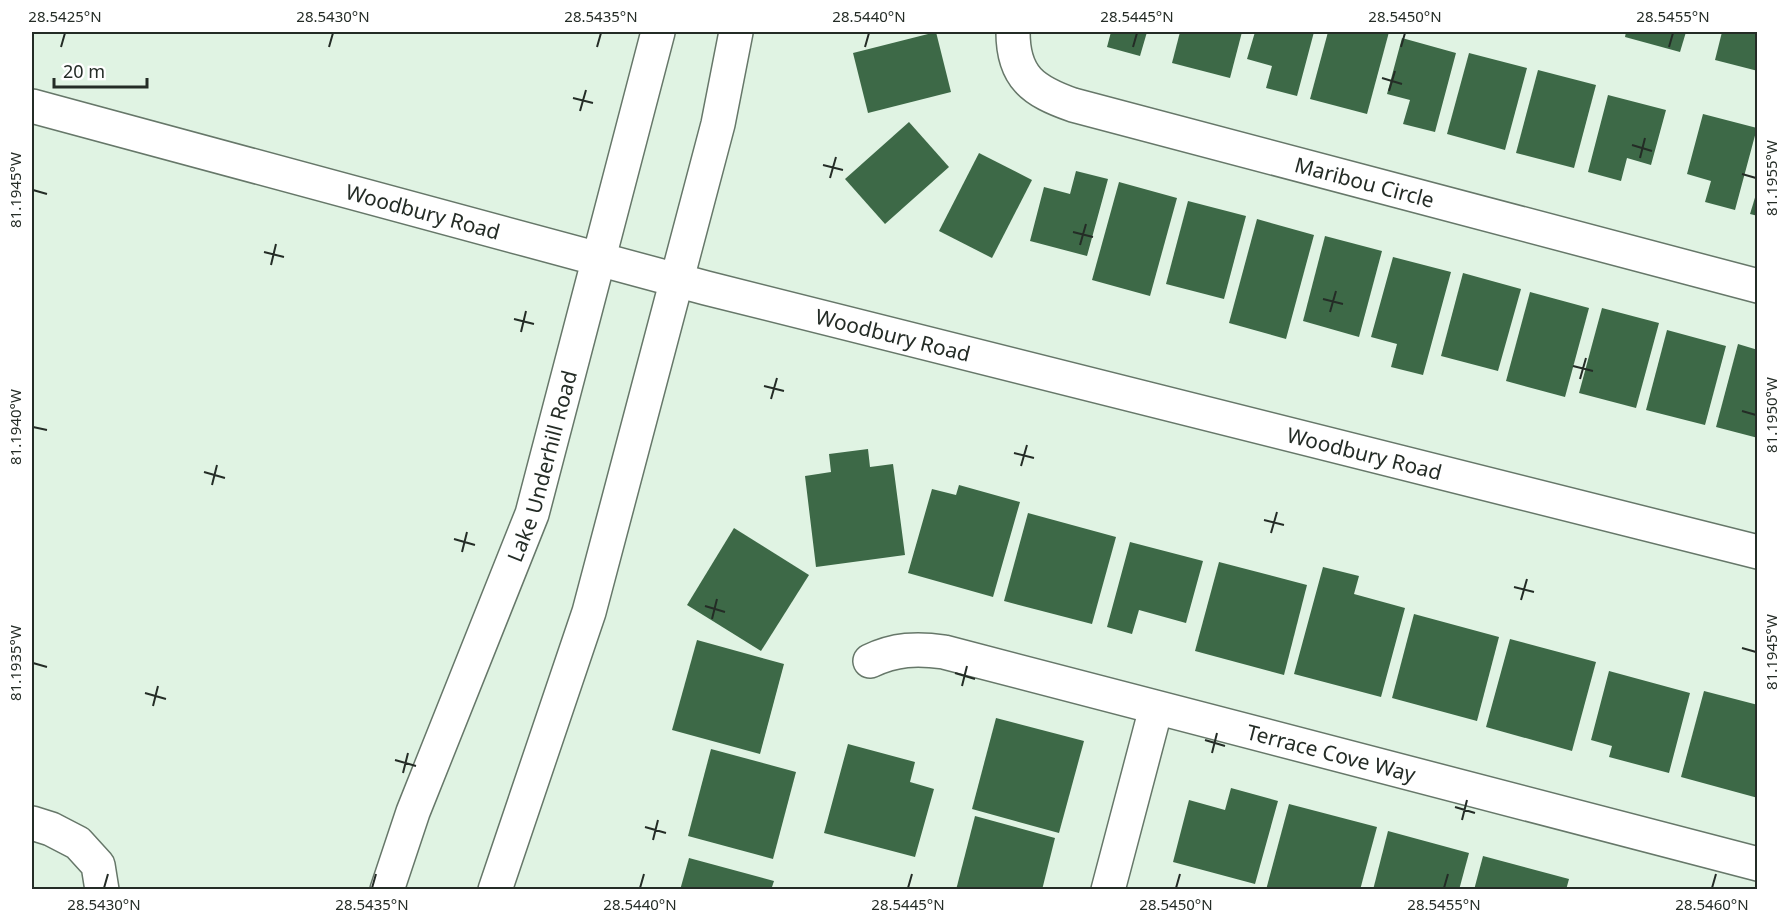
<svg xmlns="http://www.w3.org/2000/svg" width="1789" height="921" font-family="'Noto Sans',sans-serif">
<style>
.building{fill:#3d6947}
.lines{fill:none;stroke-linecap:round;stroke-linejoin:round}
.minor-casing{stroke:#667769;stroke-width:36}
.minor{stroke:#fff;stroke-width:33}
.ticks{fill:none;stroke:#242c26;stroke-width:2}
.labels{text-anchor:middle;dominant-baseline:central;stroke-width:6;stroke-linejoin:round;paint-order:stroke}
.street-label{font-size:21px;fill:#242c26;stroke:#fff}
.neatline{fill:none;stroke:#242c26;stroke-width:2}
.ticks-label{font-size:15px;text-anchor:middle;fill:#242c26}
</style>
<rect width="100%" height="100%" fill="#e0f3e3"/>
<g class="building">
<path d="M936,32l15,60 -83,21 -15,-60z"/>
<path d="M1111,32h36l-7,24 -33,-9z"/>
<path d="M1180,32h62l-12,46 -58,-15z"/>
<path d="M1255,32h59l-17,64 -31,-8 6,-22 -25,-7z"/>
<path d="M1328,32h61l-22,82 -57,-15z"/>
<path d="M1626,32h60l-6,20 -55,-15z"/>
<path d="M1722,32h36v39l-43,-11z"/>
<path d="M1402,38l54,15 -21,79 -32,-8 7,-24 -23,-6z"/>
<path d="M1469,53l58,15 -22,82 -58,-16z"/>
<path d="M1538,70l58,15 -22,83 -58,-15z"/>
<path d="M1608,95l58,15 -15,55 -24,-7 -6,23 -33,-9z"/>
<path d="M1703,114l54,14 -22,82 -30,-8 6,-21 -24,-7z"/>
<path d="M909,122l40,45 -64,57 -40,-45z"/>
<path d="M979,153l53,27 -40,78 -53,-27z"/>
<path d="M1076,171l32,8 -21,77 -57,-15 14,-54 26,7z"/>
<path d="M1119,182l58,16 -27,98 -58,-16z"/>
<path d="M1757,191h1v25l-8,-2z"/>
<path d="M1188,201l58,15 -22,83 -58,-15z"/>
<path d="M1257,219l57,16 -28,104 -57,-16z"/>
<path d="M1325,236l57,15 -23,86 -56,-16z"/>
<path d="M1393,257l58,15 -28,103 -32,-8 6,-23 -26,-7z"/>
<path d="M1463,273l58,16 -23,82 -57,-15z"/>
<path d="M1530,292l59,16 -24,89 -59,-16z"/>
<path d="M1602,308l57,15 -23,85 -57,-15z"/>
<path d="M1667,330l59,16 -21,79 -59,-15z"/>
<path d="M1738,344l20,6v88l-42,-11z"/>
<path d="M868,449l2,18 23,-3 12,91 -89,12 -11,-91 26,-4 -2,-18z"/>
<path d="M959,485l61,17 -27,95 -85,-24 24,-84 24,6z"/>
<path d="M1028,513l88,24 -24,87 -88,-23z"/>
<path d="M734,528l75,47 -48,76 -74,-46z"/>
<path d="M1130,542l73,19 -17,62 -47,-13 -7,24 -25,-7z"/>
<path d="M1219,562l88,23 -23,90 -89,-24z"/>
<path d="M1323,567l36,9 -5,18 51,14 -24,89 -87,-23z"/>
<path d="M1414,614l85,23 -22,84 -85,-23z"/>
<path d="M1510,639l86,23 -24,89 -86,-24z"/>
<path d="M697,640l87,24 -24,90 -88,-24z"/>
<path d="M1609,671l81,22 -21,80 -60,-16 3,-11 -21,-6z"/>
<path d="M1704,691l54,14v93l-77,-21z"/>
<path d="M996,718l88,23 -25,92 -87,-24z"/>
<path d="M848,744l67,18 -5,20 24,7 -19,68 -91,-24z"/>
<path d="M711,749l85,23 -23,87 -85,-23z"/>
<path d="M1231,788l47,13 -23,83 -82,-22 16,-62 36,10z"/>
<path d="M1289,804l88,23 -17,63h-94z"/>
<path d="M975,816l80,22 -13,52h-86z"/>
<path d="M1388,831l81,22 -10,37h-86z"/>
<path d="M1483,856l86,23 -3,11h-92z"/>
<path d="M689,858l85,23 -3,9h-91z"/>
</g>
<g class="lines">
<g class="minor-casing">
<g id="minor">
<path id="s1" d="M1013,32c0,45 20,59 60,73l685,181"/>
<path id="s2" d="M32,106l674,182 1052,264"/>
<path id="s3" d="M870,661c25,-12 47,-13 74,-9l814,212"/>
<path d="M32,823l19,6 27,14 20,22 4,25"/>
<path id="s4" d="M387,890l26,-78 119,-298 126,-482"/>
<path d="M495,890l94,-278 129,-488 18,-92"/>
<path d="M1108,890l48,-182"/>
</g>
</g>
<use href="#minor" class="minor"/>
</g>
<path class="ticks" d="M61,47l4,-14M329,47l4,-14M597,47l4,-14M865,47l4,-14M1133,47l4,-14M1401,47l4,-14M1669,47l4,-14M1382,78l20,6M1389,91l6,-20M573,98l20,5M580,111l6,-21M1632,145l20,6M1640,158l5,-20M823,165l20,5M1742,174l14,4M830,178l6,-21M33,190l14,4M1073,232l20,5M1080,245l6,-21M264,252l20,5M271,265l5,-21M1323,299l20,5M1330,312l6,-21M514,319l20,5M521,332l5,-21M1573,366l20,5M1580,379l6,-21M764,386l20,5M771,399l6,-21M1742,411l14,4M33,427l14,3M1014,453l20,5M1021,466l6,-21M204,472l21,6M212,485l5,-20M1264,520l20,5M1271,533l6,-21M454,539l21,6M462,552l5,-20M1514,587l20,5M1521,600l6,-21M705,606l20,6M712,619l5,-20M1742,648l14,4M33,663l14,4M955,673l20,6M962,686l5,-20M145,693l21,6M153,706l5,-20M1205,740l20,6M1212,753l5,-20M395,760l21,6M403,773l5,-20M1455,807l20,6M1462,820l5,-20M645,827l21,6M653,840l5,-20M104,888l4,-14M372,888l4,-14M640,888l4,-14M908,888l4,-14M1176,888l4,-14M1444,888l4,-14M1712,888l4,-14"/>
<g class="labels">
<g class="street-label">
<text stroke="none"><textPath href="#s1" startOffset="405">Maribou Circle</textPath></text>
<text stroke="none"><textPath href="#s2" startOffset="405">Woodbury Road</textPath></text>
<text stroke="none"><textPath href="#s2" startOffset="891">Woodbury Road</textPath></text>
<text stroke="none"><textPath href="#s2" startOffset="1377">Woodbury Road</textPath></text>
<text stroke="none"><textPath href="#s4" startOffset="452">Lake Underhill Road</textPath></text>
<text stroke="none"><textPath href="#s3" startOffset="476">Terrace Cove Way</textPath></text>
</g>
</g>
<rect width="1789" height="921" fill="none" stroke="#ffffff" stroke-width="66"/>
<path d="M54 78v9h93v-9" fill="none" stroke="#242c26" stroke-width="3"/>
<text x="63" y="78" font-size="18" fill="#242c26" stroke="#ffffff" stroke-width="4.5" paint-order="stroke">20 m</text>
<rect x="33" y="33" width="1723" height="855" class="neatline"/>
<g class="ticks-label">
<text x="65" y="22">28.5425°N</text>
<text x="333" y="22">28.5430°N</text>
<text x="601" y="22">28.5435°N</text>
<text x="869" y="22">28.5440°N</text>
<text x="1137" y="22">28.5445°N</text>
<text x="1405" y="22">28.5450°N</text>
<text x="1673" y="22">28.5455°N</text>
<text transform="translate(1772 178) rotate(-90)" y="5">81.1955°W</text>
<text transform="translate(16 190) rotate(-90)" y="5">81.1945°W</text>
<text transform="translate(1772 415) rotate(-90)" y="5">81.1950°W</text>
<text transform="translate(16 427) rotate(-90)" y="5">81.1940°W</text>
<text transform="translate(1772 652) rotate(-90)" y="5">81.1945°W</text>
<text transform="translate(16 663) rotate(-90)" y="5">81.1935°W</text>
<text x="104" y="910">28.5430°N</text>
<text x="372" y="910">28.5435°N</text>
<text x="640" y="910">28.5440°N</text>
<text x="908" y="910">28.5445°N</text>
<text x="1176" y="910">28.5450°N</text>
<text x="1444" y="910">28.5455°N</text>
<text x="1712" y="910">28.5460°N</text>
</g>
</svg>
